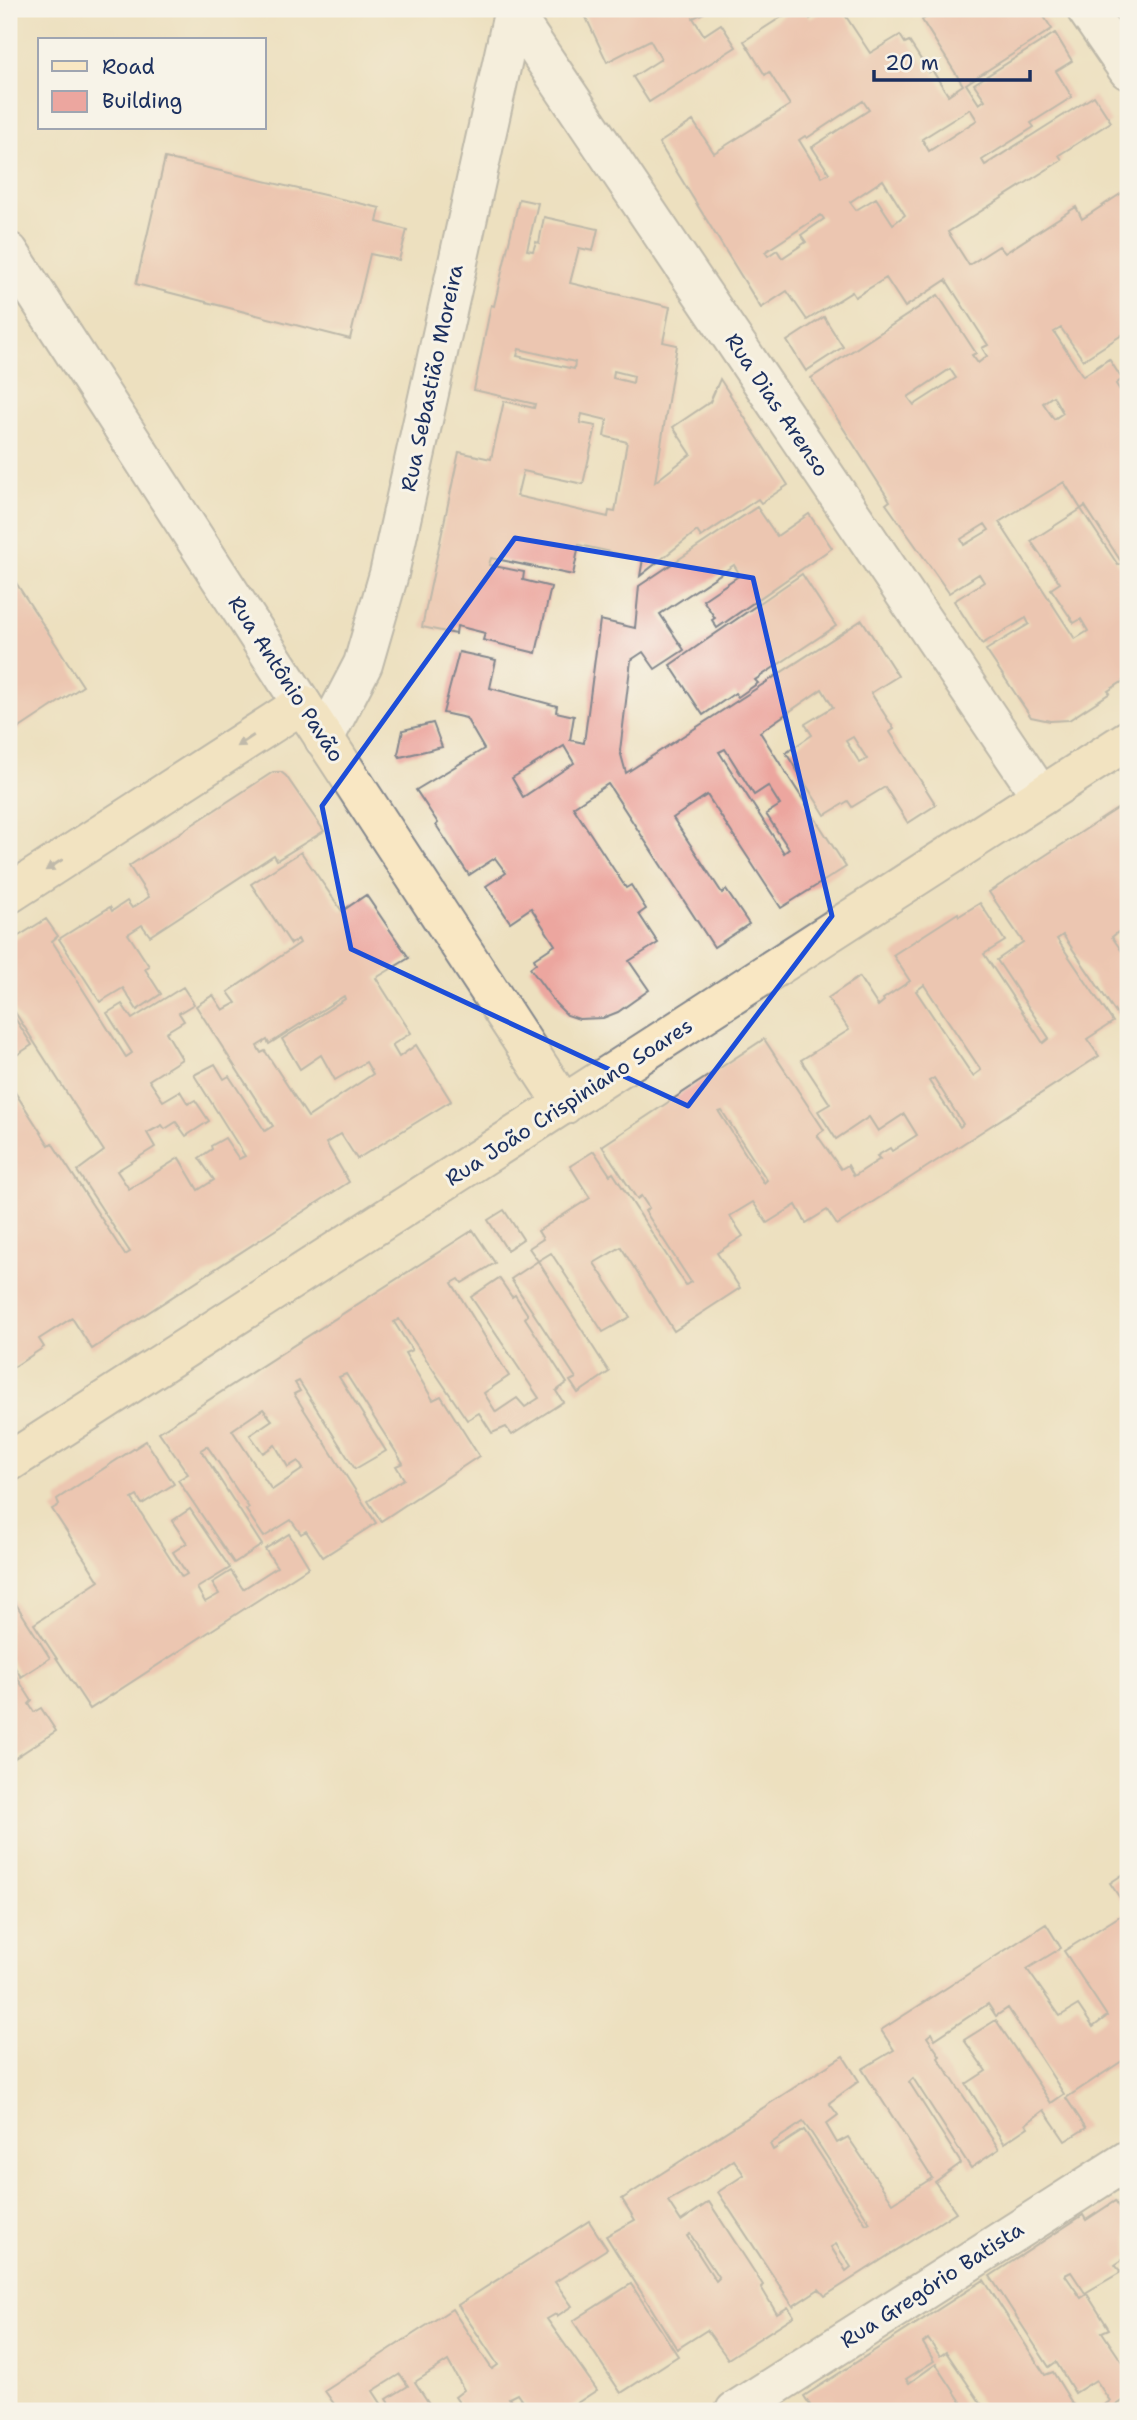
<svg xmlns="http://www.w3.org/2000/svg" width="1137" height="2420" font-family="'Shantell Sans',sans-serif">
<style>
.building{fill:#eca69f;fill-rule:evenodd}
.lines{fill:none;stroke-linecap:round;stroke-linejoin:round}
.street-casing{stroke:#84888e;stroke-width:42}
.secondary-casing{stroke:#84888e;stroke-width:42}
.street{stroke:#fff;stroke-width:38}
.secondary{stroke:#f9e7c3;stroke-width:38}
.oneway{fill:#8a8b90}
.marked{fill:none;stroke:#1d4ed8;stroke-width:5;stroke-linejoin:round}
.labels{text-anchor:middle;dominant-baseline:central;stroke-width:6;stroke-linejoin:round;paint-order:stroke}
.street-label{font-size:21px;fill:#1b2f5e;stroke:#f7f3e8}
</style>
<rect width="100%" height="100%" fill="#f7f3e8"/>
<filter id="ink" filterUnits="userSpaceOnUse"><feTurbulence type="fractalNoise" baseFrequency=".0143" numOctaves="2"/><feDisplacementMap in="SourceGraphic" scale="14" xChannelSelector="R" yChannelSelector="G"/><feConvolveMatrix kernelMatrix="1 2 1 2 8 2 1 2 1" color-interpolation-filters="sRGB"/></filter>
<filter id="wash" filterUnits="userSpaceOnUse"><feTurbulence type="fractalNoise" baseFrequency=".00686" numOctaves="4" result="noise"/><feDisplacementMap in="SourceGraphic" scale="28" xChannelSelector="R" yChannelSelector="G"/><feGaussianBlur stdDeviation="1.57" result="paint"/><feColorMatrix in="noise" values="0 0 0 0 0 0 0 0 0 0 0 0 0 0 0 0 0 1.4 0 .05"/><feComposite in="paint" operator="in"/></filter>
<g filter="url(#wash)">
<rect width="100%" height="100%" fill="#ede0bf"/>
<g id="blocks">
<g class="building">
<path d="M582,9h130l-19,9 11,17 17,-11 15,23 -87,55 -16,-25 28,-18 -11,-19 -43,22z"/>
<path d="M794,9h9l7,10 16,-10h15l29,44 30,-18 5,8 4,-2 20,31 3,-2 16,25 15,-10 -41,-65 19,-11h98l13,20 -86,55 13,20 6,-4 -11,-16 81,-51 17,28 -16,10 16,26 -41,26 3,4 -52,33 3,5 109,-69 17,26 -52,33 3,5 -114,72 21,33 30,-19 6,7 71,-46 6,12 46,-30v142l-45,29 -22,-32 -7,4 29,44 26,-17 13,20 -6,5 12,19v275l-20,13 2,2 -41,27 -19,1 -19,-4 -45,-67 43,-26 -3,-6 -44,26 -28,-43 30,-19 -5,-8 -30,19 -63,-89 4,-3 -79,-123 127,-83 38,58 -4,2 6,8 9,-7 -5,-8 6,-3 -42,-65 -41,27 -19,-29 -31,19 -3,-5 -45,28 -20,-29 -26,17 -102,-165 34,-22 21,32 76,-48 -21,-33 -4,3 -21,-34zM863,101l6,9 -57,37 17,26 -7,4 -23,-37 6,-4 2,2zM970,109l7,11 -48,31 -7,-12zM883,180l22,35 -12,9 -17,-26 -20,12 -6,-8zM821,215l3,4 -23,16 5,7 -24,16 -5,-8 -9,6 -3,-4zM950,369l6,9 -42,27 -6,-8zM1053,396l10,17 -9,6 -11,-16zM1064,482l17,27 4,-3 37,57 -4,2 -37,-56 -50,32 29,42 -9,6 23,34 7,-4 7,12 -13,8 -76,-117zM985,524l4,6 -25,15 -3,-6z"/>
<path d="M165,158l215,50 -3,14 30,8 -8,30 -29,-6 -20,85 -214,-55z"/>
<path d="M519,199l19,4 -11,47 6,1 3,-9 3,1 5,-26 54,12 -5,22 -14,-3 -9,35 100,24 -7,35 14,3 -22,137 36,-28 -18,-27 37,-25 10,-23 68,106 -27,18 -3,-4 -57,38 -4,-6 -57,45 3,-17 -64,-14 -6,30 -82,-17 -2,7 35,7 -1,8 28,7 -15,66 -53,-13 2,-7 -28,-7 -1,8 -34,-7 37,-175 32,7 13,-58 30,7 1,-4 -61,-14 17,-85 3,1zM519,349l56,13 -1,7 -57,-13zM614,371l20,5 -1,7 -20,-5zM582,414l25,6 -3,16 23,6 -12,70 -6,-1 -1,6 -91,-21 6,-25 60,13 13,-58 -16,-3z"/>
<path d="M824,317l19,30 -37,24 -19,-30z"/>
<path d="M757,507l20,29 32,-22 23,34 -115,80 -5,-8 3,-2 -12,-18 37,-25 -6,-10 -74,49 24,36 -29,19 -12,-17 -12,8 -11,91 6,22 236,-153 36,56 -27,17 23,36 -4,3 46,73 -28,18 -23,-36 -33,20 -4,-6 -23,14 -39,-62 26,-18 -7,-11 28,-17 -11,-18 -62,43 86,135 -65,41 -74,-113 -34,23 49,75 4,-3 23,34 -35,23 -106,-163 -35,23 53,81 5,-3 15,24 -7,5 19,29 -29,18 20,29 -31,22 -15,6 -24,1 -12,-4 -11,-11 -26,-36 6,-5 -2,-4 21,-14 -24,-37 -21,14 -24,-36 20,-13 -11,-15 -26,17 -33,-50 2,-2 -22,-33 68,-41 -18,-31 -23,-5 16,-61 37,8 -6,28 67,18 -1,6 18,4 -4,24 14,3 16,-123 35,8 4,-42zM853,737l14,22 -7,4 -14,-22zM564,746l10,17 -51,34 -11,-19zM725,749l29,46 14,-9 12,19 -14,9 23,35 -5,4 -65,-101z"/>
<path d="M9,572l74,114 -74,49z"/>
<path d="M802,574l34,52 -81,54 3,3 -20,14 -3,-4 -32,22 -33,-50z"/>
<path d="M433,723l9,24 -42,10 -2,-3 5,-24z"/>
<path d="M273,772h8l5,4 38,55 -47,29 -3,-5 -124,81 -8,-11 -14,9 21,32 -4,3 16,25 -24,16 -14,-22 -23,14 -41,-63 51,-32 2,4 15,-10 5,7 17,-11 -20,-31z"/>
<path d="M1120,807l8,11v130l-10,-16 -6,5 16,23v71l-65,-96 -6,4 56,83 -26,17 12,17 -262,169 -10,-15 -21,13 -10,-18 -29,18 -14,-21 -23,14 13,20 -26,17 23,35 -66,43 -53,-84 -27,16 36,54 -27,15 -52,-79 -13,8 71,111 -31,21 -8,-12 6,-3 -65,-99 27,-18 -9,-13 14,-9 -5,-8 52,-33 -20,-32 24,-15 16,24 3,-2 73,112 5,-3 -46,-71 4,-3 -8,-12 -4,3 -35,-53 162,-107 60,91 -7,5 24,34 7,-4 6,11 26,-17 -3,-3 13,-8 2,3 25,-16 -13,-21 -26,17 -9,-14 -33,22 -18,-28 12,-7 -29,-44 48,-30 -21,-32 31,-21 19,29 6,-5 -1,-2 27,-18 -17,-26 65,-42 1,3 21,-13 25,38 -21,13 59,89 6,-5 -52,-78 26,-18 -34,-50zM924,985l57,85 -8,6 -57,-85zM934,1078l29,46 -3,3 -31,-46zM722,1111l45,69 -3,3 -45,-71z"/>
<path d="M301,852l41,59 24,-16 43,63 -33,20 35,55 -19,12 7,12 17,-12 35,56 -94,58 -16,-25 -15,9 23,39 -257,167 -20,-31 -33,21 5,8 -30,20 -5,-9v-275l40,62 3,-2 73,112 5,-3 -53,-81 27,-20 -95,-148v-61l37,-23 12,17 -6,5 74,116 6,-4 -25,-40 15,-9 10,15 51,-32 11,17 -15,9 5,8 -18,11 16,27 -33,21 14,21 17,-10 8,13 7,-4 14,21 -23,15 -10,-14 -11,7 -3,-4 -15,8 8,14 -38,24 12,18 50,-31 19,32 16,-10 -15,-22 13,-9 -1,-3 14,-8 14,21 6,-3 -51,-81 21,-11 9,15 5,-3 36,55 8,-5 -77,-120 17,-11 10,15 13,-7 -8,-11 72,-49 -2,-4 -7,5 -40,-60zM344,996l1,3 -63,40 18,30 21,-14 14,25 31,-18 7,12 -65,43 -43,-66 -4,2 -4,-7 10,-6 2,4z"/>
<path d="M9,1009l23,36 -23,15z"/>
<path d="M504,1210l19,29 -16,11 -19,-30z"/>
<path d="M473,1230l22,33 -33,20 -3,-4 -7,4 57,93 -25,17 12,19 21,-14 8,9 14,-9 -68,-101 28,-19 13,19 3,-2 13,20 -3,3 42,65 -11,8 7,11 -51,33 -6,-8 -14,6 -13,-20 -12,7 -68,-101 -5,3 18,28 -7,3 28,47 8,-4 38,60 -98,65 -13,-20 36,-22 -8,-13 7,-3 -57,-89 -7,3 47,74 -31,18 -56,-88 -4,2 5,8 -6,3 82,129 -53,34 -17,-26 -5,3 -10,-14 -27,17 -18,-27 3,-2 -42,-62 -6,4 61,95 -28,18 -56,-83 10,-6 -29,-42zM263,1409l9,11 -22,15 13,18 12,-8 13,22 10,-6 5,8 -31,21 -40,-60z"/>
<path d="M146,1441l28,43 -32,20 -5,-8 -5,3 50,78 5,-3 -14,-22 14,-9 -15,-22 18,-12 40,59 -33,20 8,14 14,-8 -7,-11 19,-12 12,18 34,-22 -12,-18 24,-15 20,33 -219,142 -56,-85 65,-43 -47,-72 7,-4 -2,-6z"/>
<path d="M9,1593l41,65 -29,19 -12,-19z"/>
<path d="M9,1665l23,36 -3,3 5,8 7,-4 15,23 -47,31v-28l4,-2 -4,-7z"/>
<path d="M1128,1871v39l-18,-27z"/>
<path d="M1128,1911v146l-62,41 20,30 -21,13 -21,-31 -18,14 2,3 -24,16 -38,-59 20,-13 -22,-31 32,-20 55,83 13,-9 -56,-86 -12,8 -8,-12 -53,35 -3,-6 -5,4 13,19 -2,2 61,91 -28,19 -58,-90 -4,4 52,81 -26,19 21,30 -131,84 -6,-7 -26,17 -75,-114 26,-17 -10,-15 -30,21 -36,20 13,20 28,-19 54,83 -2,2 16,27 11,-7 6,9 -66,43 -21,-29 -30,19 -71,-113 29,-16 -13,-21 221,-143 16,25 -30,22 9,12 -12,9 11,19 11,-6 45,66 39,-25 -70,-109 32,-19 -13,-20 165,-106 15,24 -34,21 33,47 18,-11 15,22 14,-11 -43,-65zM803,2122l9,12 58,89 -4,1 -62,-94 -31,20 -3,-6zM690,2234l29,44 -3,3 -29,-45zM836,2244l15,23 -5,4 -15,-24z"/>
<path d="M1115,2201l13,21v34l-13,9 6,7 -36,21 -14,-21 -6,3 16,23 6,-4 22,35 -7,3 26,39v26l-14,10 3,4h-22l15,-10 -14,-21 -21,13 -19,-31 -7,5 -59,-91 93,-61 3,5z"/>
<path d="M589,2221l18,28 -52,33 17,24 -15,10 -1,-2 -9,5 50,71 -32,21h-36l-12,-17 -8,4 8,13h-52l-10,-14 9,-7 -16,-29 -33,21 19,29h-39l-8,-12 21,-13 -8,-12 -27,17 13,20h-47l-14,-20 127,-82 40,60 6,-4 -40,-60z"/>
<path d="M984,2280l61,95 8,-3 22,36 -5,3h-84l-40,-59 -6,4 -12,-17 -5,4 11,18 -28,18 3,4 27,-19 31,47h-153l-10,-15z"/>
<path d="M631,2284l47,72 -57,37 -48,-72z"/>
</g>
</g>
</g>
<g filter="url(#ink)">
<use href="#blocks" fill-opacity="0" stroke="#84888e" stroke-width="2"/>
<g class="lines">
<g class="street-casing">
<g id="street">
<path d="M1086,9l42,61"/>
<path d="M513,13l528,783"/>
<path d="M9,252l293,452"/>
<path d="M324,739l39,-75 26,-90 125,-565"/>
<path d="M735,2411l393,-251"/>
</g>
</g>
<g class="secondary-casing">
<g id="secondary">
<path d="M9,894l293,-190 262,401"/>
<path d="M9,1462l1119,-722"/>
</g>
</g>
<use href="#street" class="street"/>
<use href="#secondary" class="secondary"/>
</g>
<defs><path id="oneway-solid" d="M-6-.8H1V-3.2L6.5 0L1 3.2V.8H-6Z" transform="scale(1.75)"/></defs>
<g class="oneway">
<use href="#oneway-solid" transform="translate(245 741) rotate(147)"/>
<use href="#oneway-solid" transform="translate(54 865) rotate(147)"/>
</g>
</g>
<path d="M0 0H1137V2420H0ZM515,538l238,40 79,338 -144,190 -337,-157 -29,-143z" fill="#ede0bf" fill-opacity=".55" fill-rule="evenodd"/>
<path class="marked" d="M515,538l238,40 79,338 -144,190 -337,-157 -29,-143z"/>
<g class="labels">
<g class="street-label">
<text transform="translate(432 378) rotate(-78)">Rua Sebastião Moreira</text>
<text transform="translate(777 405) rotate(56)">Rua Dias Arenso</text>
<text transform="translate(286 679) rotate(57)">Rua Antônio Pavão</text>
<text transform="translate(569 1102) rotate(-33)">Rua João Crispiniano Soares</text>
<text transform="translate(932 2285) rotate(-33)">Rua Gregório Batista</text>
</g>
</g>
<rect width="1137" height="2420" fill="none" stroke="#f7f3e8" stroke-width="35"/>
<rect x="38" y="38" width="228" height="91" fill="#f7f3e8" stroke="#9fa5b1" stroke-width="2"/>
<rect x="52" y="61" width="35" height="10" fill="#f9e7c3" stroke="#9fa5b1" stroke-width="2"/>
<text x="102" y="74" font-size="21" fill="#1b2f5e">Road</text>
<rect x="52" y="91" width="35" height="21" fill="#eca69f" stroke="#9fa5b1" stroke-width="2"/>
<text x="102" y="108" font-size="21" fill="#1b2f5e">Building</text>
<path d="M874 70v10h156v-10" fill="none" stroke="#1b2f5e" stroke-width="3.5"/>
<text x="885" y="70" font-size="21" fill="#1b2f5e" stroke="#f7f3e8" stroke-width="5" paint-order="stroke">20 m</text>
</svg>
